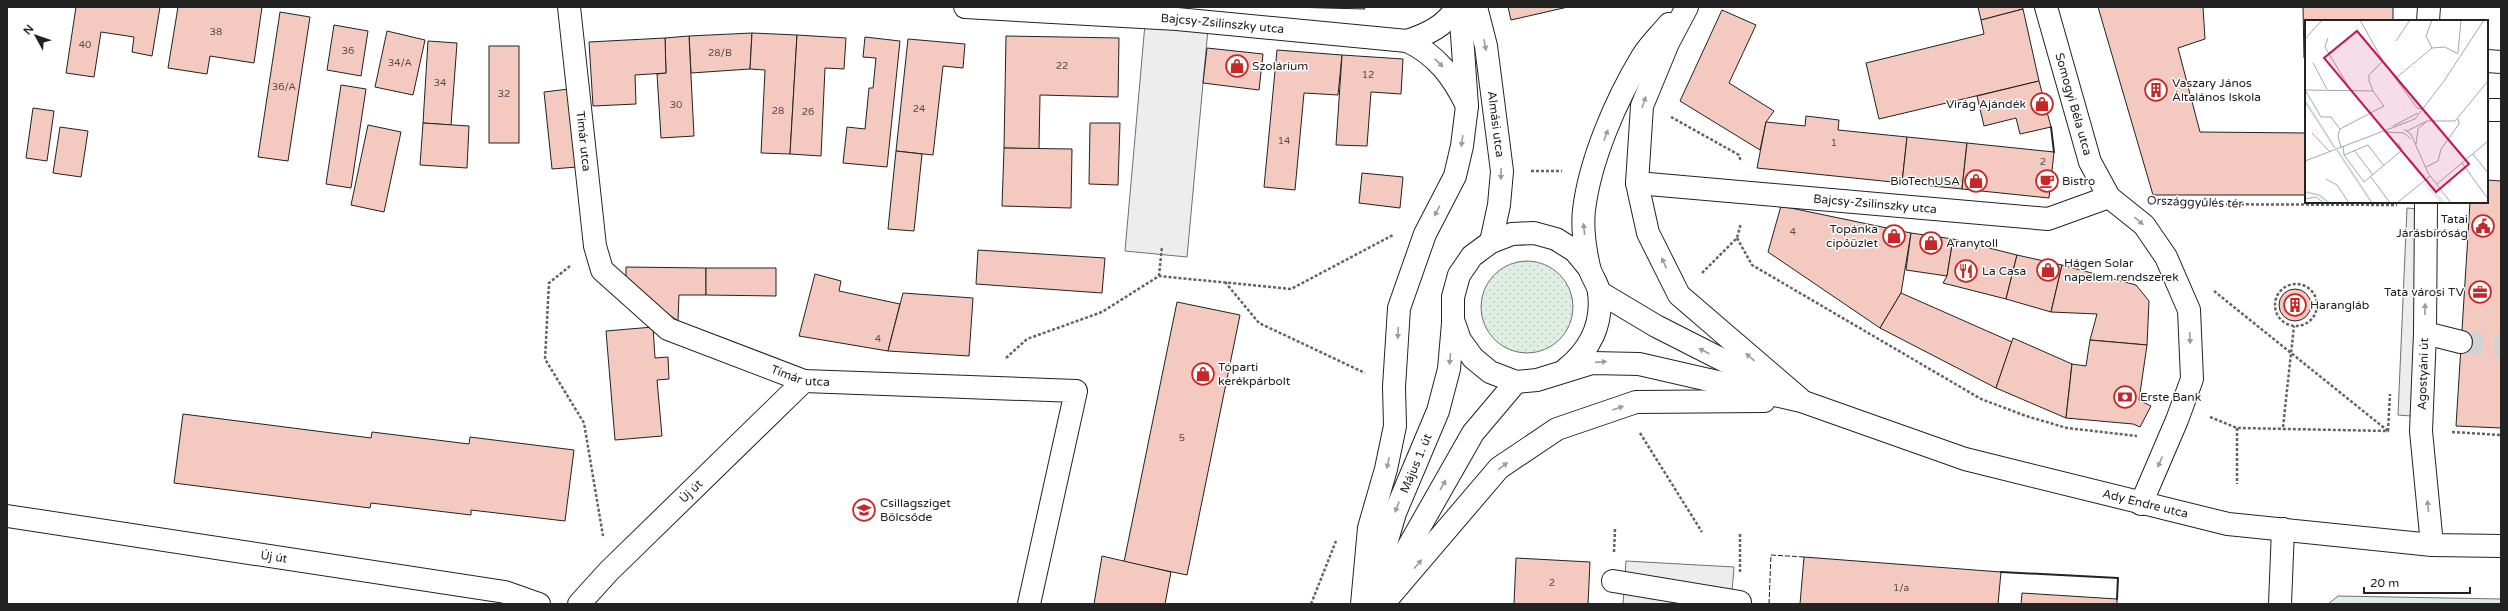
<svg xmlns="http://www.w3.org/2000/svg" width="2508" height="611" font-family="'Varela Round',sans-serif">
<style>
.grass{fill:url(#grass-dots);stroke:#6f6f6f}
.park{fill:url(#park-tufts);stroke:#6f6f6f}
.parking{fill:#ededed;stroke:#6f6f6f}
.building{fill:#f3c9c0;stroke:#222}
.lines{fill:none;stroke-linecap:round;stroke-linejoin:round}
.minor-tunnel{stroke:#d3d3d3;stroke-width:22;stroke-dasharray:22 11;stroke-linecap:butt}
.minor-casing{stroke:#222;stroke-width:24}
.major-casing{stroke:#222;stroke-width:24}
.path{stroke:#646464;stroke-width:2.5;stroke-dasharray:3 2;stroke-linecap:butt}
.minor{stroke:#fff;stroke-width:22}
.major{stroke:#fff;stroke-width:22}
.fence{stroke:#222;stroke-width:1;stroke-dasharray:5 2;stroke-linecap:butt}
.wall{stroke:#222;stroke-width:2}
.oneway{fill:#9c9c9c}
.labels{text-anchor:middle;dominant-baseline:central;stroke-width:3;stroke-linejoin:round;paint-order:stroke}
.number-label{font-size:10px;fill:#564c4a}
.street-label{font-size:12px;fill:#222;stroke:#fff}
.poi-label{font-size:12px;fill:#222;stroke:#fff;text-anchor:start}
.inset-river{fill:none;stroke:#c7d3dd;stroke-width:2}
.inset-road{fill:none;stroke:#a7a7a7;stroke-width:1}
.view{fill:#c2185b;fill-opacity:0.15;stroke:#c2185b;stroke-width:2}
.inset-edge{fill:none;stroke:#222;stroke-width:2}
</style>
<defs>
<pattern id="grass-dots" width="8" height="8" patternUnits="userSpaceOnUse"><rect width="8" height="8" fill="#e0efe3"/><path d="M2 2h.1M6 6h.1" fill="none" stroke="#c0cdc2" stroke-width="1.8" stroke-linecap="round"/></pattern>
<pattern id="park-tufts" width="24" height="20" patternUnits="userSpaceOnUse"><rect width="24" height="20" fill="#e0efe3"/><path d="M3 7l-1-3M5 7V3M7 7l1-3M15 17l-1-3M17 17v-4M19 17l1-3" fill="none" stroke="#c0cdc2"/></pattern>
</defs>
<rect width="100%" height="100%" fill="#fff"/>
<circle class="grass" cx="1527" cy="307" r="46"/>
<path class="park" d="M2338,596l163,3v5h-173z"/>
<g class="parking">
<path d="M1145,24l63,5 -21,228 -62,-6z"/>
<path d="M2407,208l13,1 -9,207 -13,-1z"/>
<path d="M1626,561l108,6 -3,37h-108z"/>
</g>
<g class="building">
<path d="M76,7h84l-8,49 -20,-4 2,-15 -33,-5 -7,45 -28,-4z"/>
<path d="M178,7h84l-8,56 -44,-7 -3,18 -39,-6z"/>
<path d="M1289,7h75l1,2z"/>
<path d="M1508,7h60l-57,13z"/>
<path d="M1978,7h44l1,2 -42,11z"/>
<path d="M2098,7h105l2,32 -27,9 22,84 106,1v62h-153z"/>
<path d="M2303,7h90v14h-87v38l-2,-1z"/>
<path d="M2023,9l16,72 -160,38 -13,-56 118,-29 -3,-14z"/>
<path d="M1722,10l34,15 -27,58 45,28 -8,11 -6,28 -80,-49z"/>
<path d="M280,12l30,5 -22,144 -30,-4z"/>
<path d="M334,25l34,6 -7,45 -34,-6z"/>
<path d="M387,31l38,9 -12,55 -38,-8z"/>
<path d="M752,33l-2,36 -59,4 -2,-37z"/>
<path d="M752,33l45,2 -7,119 -29,-1 4,-83 -15,-1z"/>
<path d="M797,35l49,3 -2,31 -19,-1 -4,88 -31,-2z"/>
<path d="M689,36l5,100 -33,2 -4,-64 9,-1 -1,-35z"/>
<path d="M1006,36l113,2 -1,59 -78,-2 -1,54 -35,-1z"/>
<path d="M865,37l35,4 -13,126 -44,-4 4,-36 18,2 4,-41h4l3,-30 -13,-1z"/>
<path d="M665,38l1,35 -31,2 1,29 -43,2 -4,-64z"/>
<path d="M908,39l57,5 -2,24 -20,-2 -10,89 -37,-4z"/>
<path d="M428,41l29,2 -6,82 -28,-2z"/>
<rect x="489" y="46" width="30" height="97"/>
<path d="M1207,48l56,6 -4,36 -56,-7z"/>
<path d="M1277,50l65,5 -4,40 -34,-2 -9,97 -31,-3z"/>
<path d="M1342,55l61,4 -2,35 -30,-2 -4,54 -31,-1z"/>
<path d="M2039,81l12,46 -31,7 -4,-16 -32,8 -7,-30z"/>
<path d="M341,85l25,4 -15,99 -25,-4z"/>
<path d="M569,89l8,78 -25,2 -8,-77z"/>
<path d="M33,108l21,3 -7,50 -21,-3z"/>
<path d="M1806,116l33,4 -1,10 69,7 -5,46 -145,-15 9,-46 39,4z"/>
<path d="M423,123l46,3 -2,42 -47,-3z"/>
<path d="M1090,123h30l-2,62 -29,-1z"/>
<path d="M368,125l33,7 -17,80 -33,-7z"/>
<path d="M60,127l28,4 -7,46 -28,-4z"/>
<path d="M1907,137l60,6 -5,46 -60,-6z"/>
<path d="M1967,143l87,9 -5,46 -87,-9z"/>
<path d="M1004,148l68,1 -1,59 -69,-2z"/>
<path d="M896,151l26,3 -8,77 -26,-2z"/>
<path d="M1362,173l41,4 -3,31 -41,-5z"/>
<path d="M2487,180l14,1v247l-45,-2 14,-224h17z"/>
<path d="M1781,206l130,27 -10,60 -21,35 -112,-76z"/>
<path d="M1911,233l42,6 -6,37 -41,-6z"/>
<path d="M1953,239l64,16 -11,44 -63,-16 4,-7z"/>
<path d="M978,250l127,8 -3,35 -126,-9z"/>
<path d="M2017,255l45,10 -11,47 -45,-13z"/>
<path d="M2062,265l74,20 13,16 -2,44 -57,-5 7,-26 -46,-2z"/>
<path d="M626,267l80,1v27h-27l-1,26 -52,-37z"/>
<path d="M706,268h70v28l-70,-1z"/>
<path d="M815,274l26,7 -2,10 61,13 -12,47 -89,-15z"/>
<circle cx="2295" cy="305" r="16"/>
<path d="M903,293l70,5 -4,58 -81,-5z"/>
<path d="M1901,293l111,49 -16,46 -116,-60z"/>
<path d="M1177,302l63,13 -53,260 -63,-13z"/>
<path d="M653,327l2,31 13,-1 1,22 -12,1 5,56 -47,4 -9,-109z"/>
<path d="M2013,338l59,26 -6,54 -70,-30z"/>
<path d="M2090,340l57,5 -8,55 12,6 -11,21 -7,-3 -67,-6 6,-54 14,2z"/>
<path d="M183,414l188,24 1,-6 97,12 1,-7 104,13 -9,71 -94,-11v5l-100,-12 -1,5 -196,-25z"/>
<path d="M1102,556l69,16 -6,32h-71z"/>
<path d="M1804,557l197,15 -3,32h-198z"/>
<path d="M1516,558l74,4 -2,42h-74z"/>
<path d="M2022,593l95,6v5h-96z"/>
</g>
<g class="lines">
<path class="minor-tunnel" d="M2461,342l40,4"/>
<g class="minor-casing">
<g id="minor">
<path id="s1" d="M569,7l26,239 7,24 66,59 136,52 272,10 -47,213"/>
<path id="s2" d="M965,7l212,12 230,22c30,14 46,36 60,65"/>
<path id="s3" d="M2046,7l44,155 19,35 35,28 22,32 23,53 3,69 -15,41 -36,84"/>
<path d="M2428,21l1,-14"/>
<path d="M1407,41c21,-7 38,-15 50,-34"/>
<path d="M2487,61l14,1"/>
<path d="M2487,110h14"/>
<path id="s4" d="M1637,183l411,36 61,-22"/>
<path d="M2426,202l-1,131 -4,98 11,114"/>
<path d="M2425,333l36,9"/>
<path id="s5" d="M7,516l498,76 34,12"/>
<path d="M1613,581l127,21v2"/>
<path id="s6" d="M579,604l30,-33 195,-190"/>
<path d="M2280,604l3,-75"/>
</g>
</g>
<g class="major-casing">
<g id="major">
<path id="s7" d="M1476,7l10,39 16,125 -3,34 -8,37"/>
<path d="M1687,7l-19,36 -26,63 -5,77 11,50 31,62 120,103"/>
<path id="s8" d="M1589,268l-14,-17 -19,-12 -22,-6 -22,1 -21,8 -19,14 -13,19 -6,22v23l7,20 13,18 17,14 26,10 21,-2 55,-17 47,1 162,37 164,58 263,65 204,21 69,1"/>
<path d="M1599,292l57,34 114,58"/>
<path d="M1566,369c24,-19 37,-45 33,-77 -1,-8 -8,-16 -10,-25 -4,-18 -7,-39 -5,-57 6,-50 32,-110 58,-153 7,-12 18,-22 27,-33"/>
<path d="M1386,586l87,-153 43,-51"/>
<path id="s9" d="M1373,588l22,-75 43,-102 11,-42 4,-46"/>
<path d="M1362,604l7,-76 17,-59 9,-43 -1,-39 5,-79 26,-74 30,-58 7,-30 5,-40 -7,-99"/>
<path d="M1383,604l116,-136 58,-39 79,-27 128,-1"/>
</g>
</g>
<g class="path">
<path d="M1671,117l68,38 2,7"/>
<path d="M1531,171h31"/>
<path d="M2166,204l231,1"/>
<path d="M1737,238l15,27 229,134 45,17 41,12 70,8"/>
<path d="M570,266l-21,17 -4,76 39,64 19,113"/>
<path d="M1702,273l35,-35 4,-15"/>
<path d="M1159,276l3,-30"/>
<path d="M1225,282l34,41 106,50"/>
<circle cx="2296" cy="305" r="21"/>
<path d="M2214,291l174,140"/>
<path d="M1006,358l21,-19 75,-27 57,-36 132,13 102,-54"/>
<path d="M2210,417l27,11 152,3"/>
<path d="M2283,427l11,-101"/>
<path d="M2237,428v56"/>
<path d="M2388,431l2,-37"/>
<path d="M2452,432l49,3"/>
<path d="M1640,433l62,99"/>
<path d="M1614,552l1,-23"/>
<path d="M1740,572v-38"/>
<path d="M1311,604l25,-63"/>
</g>
<use href="#minor" class="minor"/>
<use href="#major" class="major"/>
<path class="fence" d="M1769,604l2,-49 33,2"/>
<g class="wall">
<path d="M2051,127l3,25"/>
<path d="M2001,572l117,6 -1,21"/>
</g>
</g>
<defs><path id="oneway-solid" d="M-6-.8H1V-3.2L6.5 0L1 3.2V.8H-6Z"/></defs>
<g class="oneway">
<use href="#oneway-solid" transform="translate(1485 45) rotate(79)"/>
<use href="#oneway-solid" transform="translate(1439 63) rotate(44)"/>
<use href="#oneway-solid" transform="translate(1644 102) rotate(-71)"/>
<use href="#oneway-solid" transform="translate(1606 135) rotate(-69)"/>
<use href="#oneway-solid" transform="translate(1462 141) rotate(98)"/>
<use href="#oneway-solid" transform="translate(1501 174) rotate(91)"/>
<use href="#oneway-solid" transform="translate(1437 211) rotate(118)"/>
<use href="#oneway-solid" transform="translate(2139 221) rotate(41)"/>
<use href="#oneway-solid" transform="translate(1584 229) rotate(-96)"/>
<use href="#oneway-solid" transform="translate(1664 263) rotate(-114)"/>
<use href="#oneway-solid" transform="translate(2425 309) rotate(-89)"/>
<use href="#oneway-solid" transform="translate(1398 333) rotate(93)"/>
<use href="#oneway-solid" transform="translate(2190 338) rotate(88)"/>
<use href="#oneway-solid" transform="translate(1704 351) rotate(-153)"/>
<use href="#oneway-solid" transform="translate(1750 357) rotate(-139)"/>
<use href="#oneway-solid" transform="translate(1450 359) rotate(95)"/>
<use href="#oneway-solid" transform="translate(1601 362) rotate(-4)"/>
<use href="#oneway-solid" transform="translate(1618 408) rotate(-19)"/>
<use href="#oneway-solid" transform="translate(2160 462) rotate(113)"/>
<use href="#oneway-solid" transform="translate(1388 463) rotate(102)"/>
<use href="#oneway-solid" transform="translate(1503 466) rotate(-37)"/>
<use href="#oneway-solid" transform="translate(1443 485) rotate(-60)"/>
<use href="#oneway-solid" transform="translate(2428 506) rotate(-96)"/>
<use href="#oneway-solid" transform="translate(1397 507) rotate(111)"/>
<use href="#oneway-solid" transform="translate(1418 564) rotate(-50)"/>
</g>
<defs>
<g id="shop-ring" transform="scale(1.15)"><circle r="9.5" fill="#fff" stroke="#c62828" stroke-width="1.5"/><path d="M-5-2.5h2.3a2.7 3.5 0 0 1 5.4 0H5L5.5 6h-11ZM-1.5-2.5h3a1.5 2.3 0 0 0-3 0Z" fill="#c62828"/></g>
<g id="building-ring" transform="scale(1.15)"><circle r="9.5" fill="#fff" stroke="#c62828" stroke-width="1.5"/><path d="M-4-6H4V6H1V3H-1V6H-4ZM-2.5-4.3h1.7v1.8h-1.7ZM.8-4.3h1.7v1.8H.8ZM-2.5-1h1.7V.8h-1.7ZM.8-1h1.7V.8H.8Z" fill="#c62828"/></g>
<g id="cafe-ring" transform="scale(1.15)"><circle r="9.5" fill="#fff" stroke="#c62828" stroke-width="1.5"/><path d="M-5.5-4.5H6V0H3Q3 3.5 0 3.5H-2.5Q-5.5 3.5-5.5 0ZM3-3.2v2h1.7v-2ZM-6 4.5H4V6H-6Z" fill="#c62828"/></g>
<g id="civic-ring" transform="scale(1.15)"><circle r="9.5" fill="#fff" stroke="#c62828" stroke-width="1.5"/><path d="M-.6-6.5H3V-4.5H.6V-3L4-1V1h2V6H-6V1h2V-1L-.6-3ZM-1.2 2.5V6h2.4V2.5Z" fill="#c62828"/></g>
<g id="restaurant-ring" transform="scale(1.15)"><circle r="9.5" fill="#fff" stroke="#c62828" stroke-width="1.5"/><path d="M-5-6h1v4h1v-4h1v4h1v-4h1v5L-1.5 .5V6h-2V.5L-5-1ZM5-6V6H3V1.5H1.5Q1.5-4 5-6Z" fill="#c62828"/></g>
<g id="office-ring" transform="scale(1.15)"><circle r="9.5" fill="#fff" stroke="#c62828" stroke-width="1.5"/><path d="M-6-3h4V-5.5h4V-3h4V5H-6ZM-1-4.5V-3h2v-1.5ZM-6 0V1H6V0Z" fill="#c62828"/></g>
<g id="bank-ring" transform="scale(1.15)"><circle r="9.5" fill="#fff" stroke="#c62828" stroke-width="1.5"/><path d="M-6-4H6V4H-6ZM0-2.3a2.3 2.3 0 1 0 0 4.6a2.3 2.3 0 1 0 0-4.6Z" fill="#c62828"/></g>
<g id="school-ring" transform="scale(1.15)"><circle r="9.5" fill="#fff" stroke="#c62828" stroke-width="1.5"/><path d="M0-5L7-2L0 1L-7-2ZM-4 1L0 2.5L4 1V4Q0 6-4 4Z" fill="#c62828"/></g>
</defs>
<g fill-rule="evenodd">
<use href="#shop-ring" x="1237" y="66"/>
<use href="#building-ring" x="2156" y="90"/>
<use href="#shop-ring" x="2042" y="104"/>
<use href="#shop-ring" x="1976" y="181"/>
<use href="#cafe-ring" x="2047" y="181"/>
<use href="#civic-ring" x="2483" y="226"/>
<use href="#shop-ring" x="1894" y="236"/>
<use href="#shop-ring" x="1931" y="243"/>
<use href="#shop-ring" x="2048" y="270"/>
<use href="#restaurant-ring" x="1966" y="271"/>
<use href="#office-ring" x="2480" y="292"/>
<use href="#building-ring" x="2295" y="305"/>
<use href="#shop-ring" x="1203" y="374"/>
<use href="#bank-ring" x="2125" y="397"/>
<use href="#school-ring" x="864" y="510"/>
</g>
<g class="labels">
<g class="number-label">
<text x="216" y="32">38</text>
<text x="85" y="45">40</text>
<text x="348" y="51">36</text>
<text x="720" y="53">28/B</text>
<text x="400" y="63">34/A</text>
<text x="1062" y="66">22</text>
<text x="1368" y="75">12</text>
<text x="440" y="83">34</text>
<text x="284" y="87">36/A</text>
<text x="504" y="94">32</text>
<text x="676" y="105">30</text>
<text x="919" y="109">24</text>
<text x="778" y="111">28</text>
<text x="808" y="112">26</text>
<text x="1284" y="141">14</text>
<text x="1834" y="143">1</text>
<text x="2043" y="162">2</text>
<text x="1793" y="232">4</text>
<text x="878" y="339">4</text>
<text x="1182" y="438">5</text>
<text x="1552" y="583">2</text>
<text x="1901" y="588">1/a</text>
</g>
<g class="street-label">
<text stroke="none"><textPath href="#s2" startOffset="258">Bajcsy-Zsilinszky utca</textPath></text>
<text stroke="none"><textPath href="#s3" startOffset="101">Somogyi Béla utca</textPath></text>
<text stroke="none"><textPath href="#s7" startOffset="119">Almási utca</textPath></text>
<text stroke="none"><textPath href="#s1" startOffset="135">Tímár utca</textPath></text>
<text transform="translate(2195 202) rotate(2)">Országgyűlés tér</text>
<text stroke="none"><textPath href="#s4" startOffset="239">Bajcsy-Zsilinszky utca</textPath></text>
<text transform="translate(2423 374) rotate(-88)">Agostyáni út</text>
<text stroke="none"><textPath href="#s1" startOffset="495">Tímár utca</textPath></text>
<text stroke="none"><textPath href="#s9" startOffset="132">Május 1. út</textPath></text>
<text stroke="none"><textPath href="#s6" startOffset="159">Új út</textPath></text>
<text stroke="none"><textPath href="#s8" startOffset="949">Ady Endre utca</textPath></text>
<text stroke="none"><textPath href="#s5" startOffset="270">Új út</textPath></text>
</g>
<g class="poi-label">
<text x="1252" y="66">Szolárium</text>
<text x="2172" y="83">Vaszary János<tspan x="2172" dy="14">Általános Iskola</tspan></text>
<text x="2026" y="104" text-anchor="end">Virág Ajándék</text>
<text x="1960" y="181" text-anchor="end">BioTechUSA</text>
<text x="2062" y="181">Bistro</text>
<text x="2468" y="219" text-anchor="end">Tatai<tspan x="2468" dy="14">Járásbíróság</tspan></text>
<text x="1878" y="229" text-anchor="end">Topánka<tspan x="1878" dy="14">cipőüzlet</tspan></text>
<text x="1946" y="243">Aranytoll</text>
<text x="2064" y="263">Hágen Solar<tspan x="2064" dy="14">napelem rendszerek</tspan></text>
<text x="1982" y="271">La Casa</text>
<text x="2464" y="292" text-anchor="end">Tata városi TV</text>
<text x="2310" y="305">Harangláb</text>
<text x="1218" y="367">Tóparti<tspan x="1218" dy="14">kerékpárbolt</tspan></text>
<text x="2140" y="397">Erste Bank</text>
<text x="880" y="503">Csillagsziget<tspan x="880" dy="14">Bölcsőde</tspan></text>
</g>
</g>
<g transform="translate(2305 20)">
<rect width="183" height="183" fill="#fff"/>
<path d="M124,162l17,21h-6l-16,-19z" fill="#e0efe3"/>
<path class="inset-river" d="M0,81l30,47M32,130l35,53M0,172l14,3 10,8"/>
<path class="inset-road" d="M55,0l23,41 34,47 5,1M127,0l-6,16 6,12M23,18l-3,9 25,42M0,19l17,-19M91,21l14,-21M153,33l3,-33M8,43l14,26M91,58l36,-30 13,-1 13,7M88,106l25,-13M35,109l44,-23 -11,-15 -4,-10v-6l14,-14M99,109l7,5 17,39 23,30M102,111l20,-10h28l33,-40M81,112l18,1 7,6M7,113l18,19M111,124l2,-15 8,-7M38,126l1,9 20,27 38,-32 -4,-7M36,127l-3,-11 2,-7 -9,-12h-10l-16,-27 68,1M49,130l19,25M168,134l15,19M39,135l24,-10 16,21M0,141l110,-42 29,-38 40,-61M157,143l26,36M121,147l12,-6 3,-12 18,-25 -1,-5M66,157l19,26M21,159l11,6 12,18M132,164l51,-43M0,179l11,-2 8,6M92,183l33,-27"/>
<path class="view" d="M52,11l112,133 -33,28 -112,-134z"/>
<rect width="183" height="183" class="inset-edge"/>
</g>
<rect width="2508" height="611" fill="none" stroke="#222222" stroke-width="16"/>
<g transform="translate(36 36) rotate(310)" stroke="#ffffff" stroke-width="3" paint-order="stroke">
<path d="M0-3L7 15L0 10L-7 15Z" fill="#222222"/>
<text y="-6" font-size="11" font-weight="bold" text-anchor="middle" fill="#222222">N</text>
</g>
<path d="M2364 587v6h106v-6" fill="none" stroke="#222222" stroke-width="2"/>
<text x="2370" y="587" font-size="12" fill="#222222" stroke="#ffffff" stroke-width="3" paint-order="stroke">20 m</text>
</svg>
